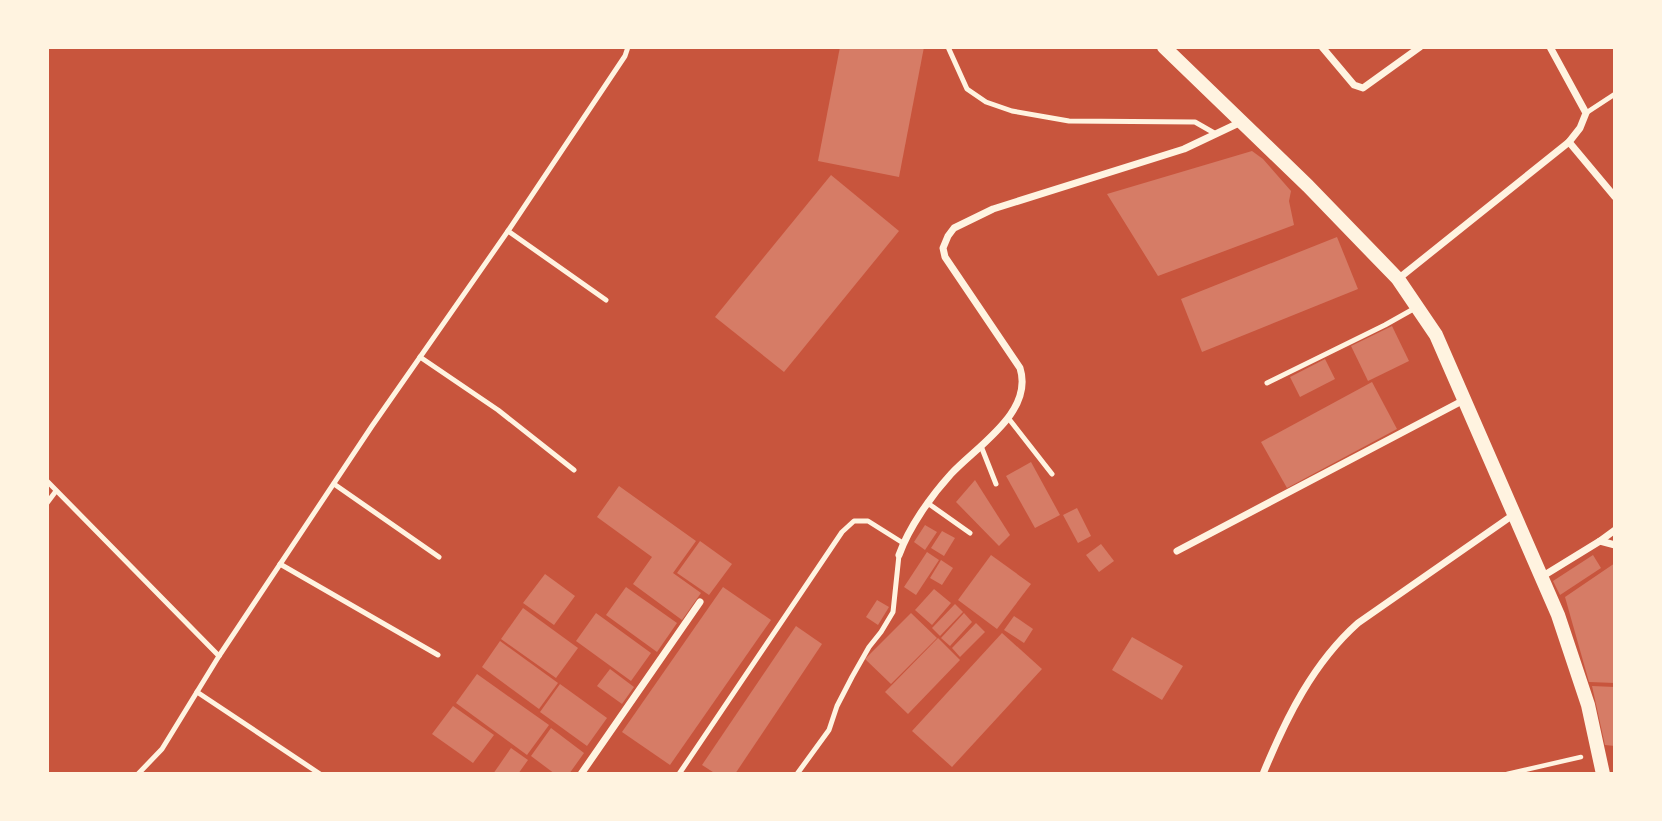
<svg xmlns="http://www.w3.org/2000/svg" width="1662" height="821" font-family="'Crimson Pro',serif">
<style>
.building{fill:#d67c66}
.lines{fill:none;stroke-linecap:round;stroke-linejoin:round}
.path{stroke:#fff3e0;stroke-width:4.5}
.service{stroke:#fff3e0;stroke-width:5}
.minor{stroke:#fff3e0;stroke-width:7}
.secondary{stroke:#fff3e0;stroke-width:14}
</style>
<rect width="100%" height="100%" fill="#c8553d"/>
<g class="building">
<path d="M840,47h84l-25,130 -81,-16z"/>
<path d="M1252,151l11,8 28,32 -2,10 5,24 -136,51 -51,-82z"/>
<path d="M831,175l68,56 -115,141 -69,-55z"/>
<path d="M1337,237l21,52 -156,63 -21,-53z"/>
<path d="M1392,326l17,35 -41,20 -17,-35z"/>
<path d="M1325,359l10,20 -35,18 -10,-20z"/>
<path d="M1372,382l25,47 -110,59 -26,-46z"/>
<path d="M1031,462l29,53 -25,13 -29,-52z"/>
<path d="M975,480l35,55 -11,11 -43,-44z"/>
<path d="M619,486l77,55 -23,32 28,20 -19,27 -49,-36 19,-27 -55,-40z"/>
<path d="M1077,508l14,28 -13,7 -15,-28z"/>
<path d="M925,525l12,7 -12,18 -11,-8z"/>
<path d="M942,531l13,7 -11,18 -13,-8z"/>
<path d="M700,541l32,23 -23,31 -32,-22z"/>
<path d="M1101,544l13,17 -15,11 -13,-17z"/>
<path d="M927,552l12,8 -23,35 -12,-8z"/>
<path d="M991,555l40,29 -34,45 -39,-29z"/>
<path d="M1593,555l8,13 -41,27 -7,-14z"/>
<path d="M941,560l12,8 -11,17 -12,-7z"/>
<path d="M1615,563v120l-26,-1 -24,-85z"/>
<path d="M545,574l30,22 -21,29 -31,-22z"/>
<path d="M626,587l51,36 -20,29 -51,-37z"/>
<path d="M723,587l48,33 -101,145 -48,-33z"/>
<path d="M934,589l17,14 -19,22 -17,-15z"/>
<path d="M877,600l12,7 -11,18 -12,-8z"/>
<path d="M955,604l8,8 -23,24 -8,-8z"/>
<path d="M523,608l55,40 -22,30 -55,-39z"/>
<path d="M596,613l55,40 -20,28 -55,-40z"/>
<path d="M911,613l26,25 -46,46 -26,-25z"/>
<path d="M964,613l8,9 -22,24 -9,-8z"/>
<path d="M1014,616l19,13 -9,14 -20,-13z"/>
<path d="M976,623l9,9 -25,25 -8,-9z"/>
<path d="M796,626l26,18 -87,130h-19l-14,-9z"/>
<path d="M1002,633l40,36 -90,98 -40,-36z"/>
<path d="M1132,637l51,29 -21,34 -50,-30z"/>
<path d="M938,638l22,22 -52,54 -23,-22z"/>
<path d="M500,641l58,42 -19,26 -57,-42z"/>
<path d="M610,669l24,18 -12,17 -25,-18z"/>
<path d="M477,674l72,51 -22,30 -71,-52z"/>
<path d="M560,684l47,34 -20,28 -47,-34z"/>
<path d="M1592,686l23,1v59l-10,-1z"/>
<path d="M453,706l41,29 -21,28 -41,-29z"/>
<path d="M551,728l33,25 -15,21h-14l-24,-18z"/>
<path d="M511,748l17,12 -10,14h-25z"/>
</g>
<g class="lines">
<path class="path" d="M1507,774l74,-17"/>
<g class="service">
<path d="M948,47l19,42 19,13 26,9 57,10 126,1 21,12"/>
<path d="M1586,113l29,-19"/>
<path d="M508,231l98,69"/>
<path d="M420,357l78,53 76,60"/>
<path d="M1267,383l118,-58 32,-18"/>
<path d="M1009,419l43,55"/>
<path d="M981,446l15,38"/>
<path d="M47,481l172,175"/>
<path d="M334,484l105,73"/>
<path d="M47,503l9,-12"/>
<path d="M929,504l41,29"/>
<path d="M280,564l158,91"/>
<path d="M197,692l123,82"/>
<path d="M138,774l24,-25 57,-93 153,-230 136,-195 117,-175 3,-9"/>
<path d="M679,774l163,-242 12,-11h14l35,22"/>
<path d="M797,774l32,-44 8,-24 15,-29 17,-30 12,-15 12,-20 6,-57"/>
</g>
<g class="minor">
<path d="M1322,47l32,38 9,3 57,-41"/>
<path d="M1569,142l46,55"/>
<path d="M1398,279l171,-137 11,-14 6,-15 -36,-66"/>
<path d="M1600,541l15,4"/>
<path d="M1177,551l287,-151"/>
<path d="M899,555c10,-28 32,-59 52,-81 26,-28 83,-62 69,-106l-75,-111 -2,-9 5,-12 6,-8 39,-19 191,-60 57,-27"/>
<path d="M1543,576l57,-35 15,-11"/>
<path d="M581,774l119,-172"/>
<path d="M1263,774c23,-56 50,-111 95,-151l155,-108"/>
</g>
<path class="secondary" d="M1164,47l144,139 90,93 38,56 122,280 30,90 15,69"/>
</g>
<rect width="1662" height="821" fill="none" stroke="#fff3e0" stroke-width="98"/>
</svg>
